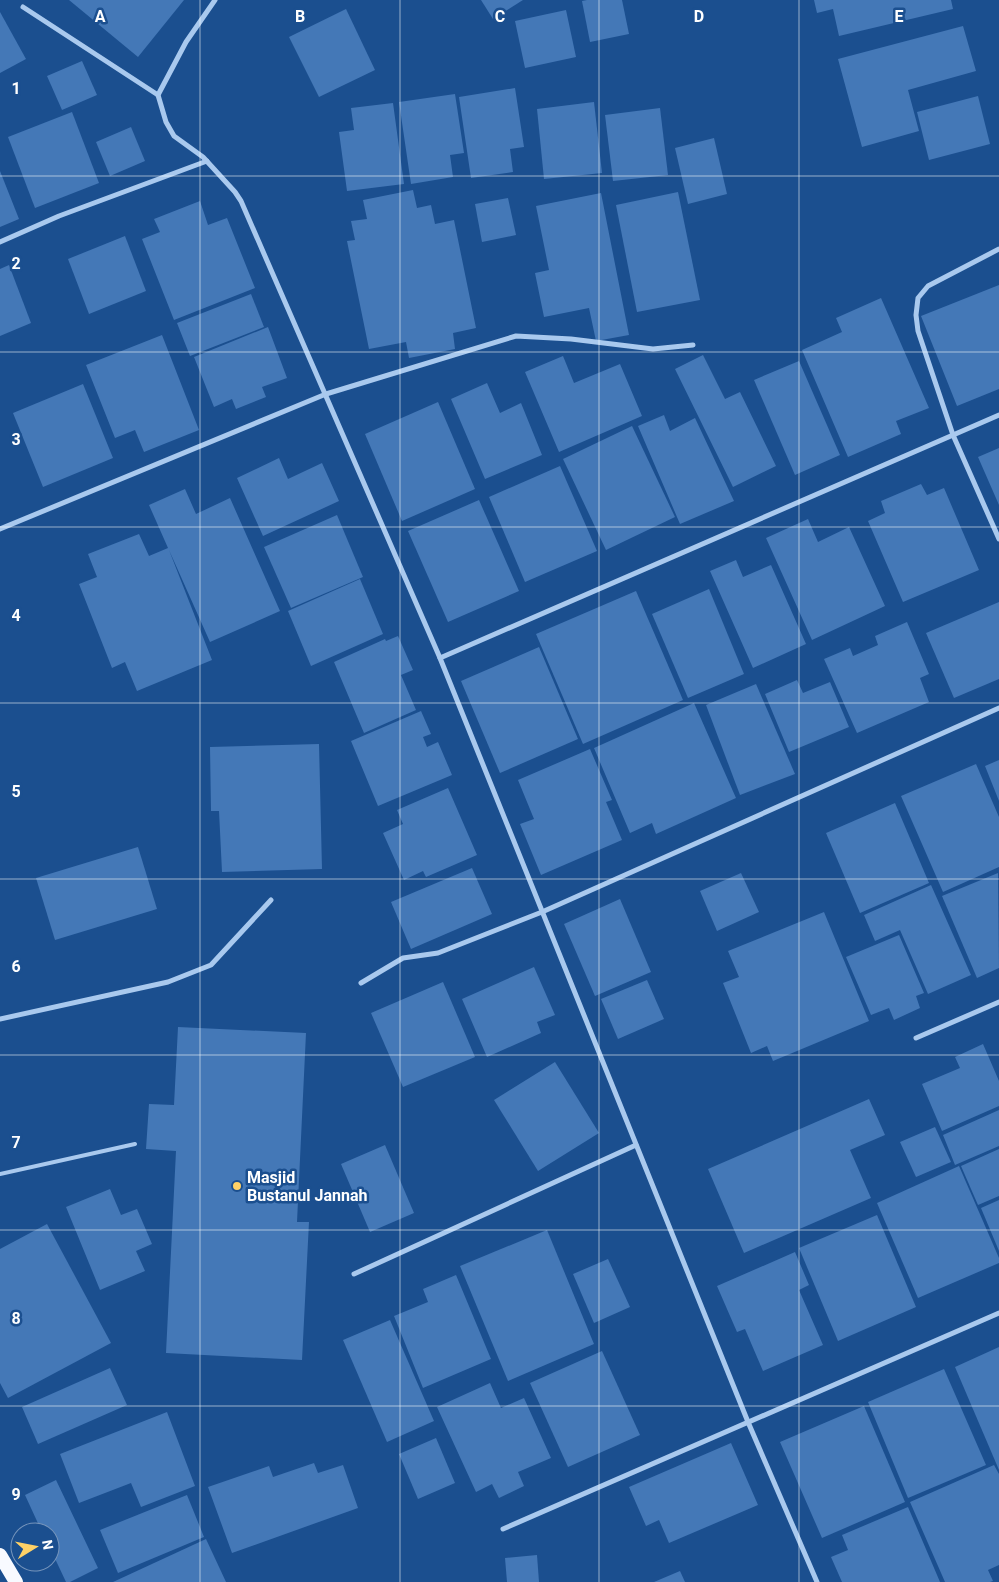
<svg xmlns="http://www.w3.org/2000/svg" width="999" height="1582" font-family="Roboto,sans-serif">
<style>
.building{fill:#4478b7}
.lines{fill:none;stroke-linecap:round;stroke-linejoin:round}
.service{stroke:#a9c9ee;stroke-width:4}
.minor{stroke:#a9c9ee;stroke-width:5}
.trunk{stroke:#f8faff;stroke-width:14}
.grid{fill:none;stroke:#fff;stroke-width:1;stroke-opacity:0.55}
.poi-dot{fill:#ffd166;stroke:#1b4f8f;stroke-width:2}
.labels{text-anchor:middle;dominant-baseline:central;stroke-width:5;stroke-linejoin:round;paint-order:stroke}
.poi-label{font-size:16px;font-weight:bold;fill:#fff;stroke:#1b4f8f;text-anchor:start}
.grid-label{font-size:16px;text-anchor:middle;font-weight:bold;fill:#fff;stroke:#1b4f8f;stroke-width:5;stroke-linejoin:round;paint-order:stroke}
</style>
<rect width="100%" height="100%" fill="#1b4f8f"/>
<g class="building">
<path d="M69,0h115l-46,57z"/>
<path d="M481,0h42l-30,19z"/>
<path d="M587,0h35l7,34 -39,8 -8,-41z"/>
<path d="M814,0h137l2,9 -114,27 -6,-27 -16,4z"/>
<path d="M346,9l29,61 -56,27 -30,-60z"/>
<path d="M566,10l10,47 -51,11 -10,-47z"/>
<path d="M0,12l26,47 -26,14z"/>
<path d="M963,26l13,45 -68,19 11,41 -57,16 -24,-88z"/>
<path d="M82,61l15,34 -35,15 -15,-34z"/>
<path d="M515,88l9,59 -14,2 3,23 -42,6 -12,-81z"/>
<path d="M455,94l9,59 -14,2 3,22 -42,7 -12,-82z"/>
<path d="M978,96l12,48 -61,16 -12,-48z"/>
<path d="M594,102l8,71 -58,6 -7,-70z"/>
<path d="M393,103l11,81 -57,7 -8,-59 15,-2 -3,-22z"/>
<path d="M660,108l8,67 -55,6 -8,-66z"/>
<path d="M72,112l27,71 -64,25 -27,-71z"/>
<path d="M131,127l14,34 -35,15 -14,-34z"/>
<path d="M714,138l13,56 -39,10 -13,-56z"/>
<path d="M0,171l19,48 -19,8z"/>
<path d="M413,190l4,18 14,-3 4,19 19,-4 22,108 -23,5 2,16 -46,9 -3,-16 -37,7 -22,-108 8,-1 -4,-19 16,-2 -4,-19z"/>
<path d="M678,192l22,108 -63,12 -21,-107z"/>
<path d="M601,193l28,142 -33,6 -7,-33 -45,9 -9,-44 14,-3 -13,-64z"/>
<path d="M508,198l8,37 -34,7 -7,-38z"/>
<path d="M200,201l8,24 19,-7 28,70 -81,32 -32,-81 18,-7 -6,-13z"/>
<path d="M125,236l21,55 -57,23 -21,-55z"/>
<path d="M9,265l22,58 -31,13v-67z"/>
<path d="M999,285v104l-42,17 -36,-90z"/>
<path d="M251,294l13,33 -74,29 -13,-33z"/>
<path d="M881,298l48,110 -33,13 5,13 -53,23 -46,-107 40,-18 -6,-14z"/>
<path d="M268,327l19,51 -25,9 4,10 -30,12 -4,-10 -18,8 -20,-50z"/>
<path d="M162,335l37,95 -55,22 -9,-22 -20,8 -29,-73z"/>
<path d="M703,355l22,44 15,-7 36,74 -43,21 -58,-118z"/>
<path d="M563,356l11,27 46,-19 22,52 -83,36 -34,-80z"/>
<path d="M799,361l41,94 -45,20 -41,-95z"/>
<path d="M487,383l13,30 21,-10 21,52 -57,24 -34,-80z"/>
<path d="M83,384l30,74 -70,29 -30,-74z"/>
<path d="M438,402l37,87 -73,32 -37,-87z"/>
<path d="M664,415l6,16 25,-13 39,83 -54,23 -42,-98z"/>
<path d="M632,426l43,91 -69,33 -43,-91z"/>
<path d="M999,448v57l-21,-48z"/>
<path d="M279,458l9,21 34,-16 17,38 -76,35 -26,-58z"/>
<path d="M560,466l37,85 -72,31 -36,-85z"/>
<path d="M921,484l6,11 17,-7 35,82 -76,32 -35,-81 17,-8 -4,-12z"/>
<path d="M185,489l11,25 34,-16 50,113 -70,31 -41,-92 43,110 -75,31 -12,-29 -13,6 -33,-84 18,-7 -9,-23 51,-20 10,22 19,-8 -19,-43z"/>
<path d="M479,500l40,91 -71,31 -40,-91z"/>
<path d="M337,515l26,62 -72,31 -27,-61z"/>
<path d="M808,519l10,23 31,-15 36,79 -73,34 -46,-102z"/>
<path d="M736,560l7,17 28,-12 35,79 -53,24 -43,-97z"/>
<path d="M360,579l23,55 -72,32 -23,-55z"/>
<path d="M709,589l35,85 -56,24 -36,-84z"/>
<path d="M636,591l47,109 -100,44 -47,-110z"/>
<path d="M999,602v77l-45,19 -28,-65z"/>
<path d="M907,622l22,52 -9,4 9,24 -72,31 -33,-74 26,-11 3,8 25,-11 -3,-9z"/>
<path d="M398,636l15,34 -12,5 15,35 -52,23 -30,-71 51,-23 1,2z"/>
<path d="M539,647l39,92 -78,34 -39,-92z"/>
<path d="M797,680l6,13 27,-11 19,45 -60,25 -24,-58z"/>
<path d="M756,684l39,90 -55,21 -34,-90z"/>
<path d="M694,703l42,95 -80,36 -4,-11 -22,10 -36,-85z"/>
<path d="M421,711l10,23 -8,3 4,10 11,-5 14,33 -74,31 -27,-65z"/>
<path d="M319,744l3,125 -100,3 -3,-61h-8l-1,-64z"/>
<path d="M590,749l22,51 -6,2 16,38 -81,35 -21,-51 14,-5 -16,-39z"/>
<path d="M999,760v41l-14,-35z"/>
<path d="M976,764l23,53v50l-56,25 -42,-96z"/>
<path d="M448,788l29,67 -51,22 -3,-6 -19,9 -21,-47 20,-9 -6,-14z"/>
<path d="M895,803l34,80 -69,30 -34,-80z"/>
<path d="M138,847l19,62 -102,31 -19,-62z"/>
<path d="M472,868l20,46 -81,35 -20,-47z"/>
<path d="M741,873l18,39 -42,19 -17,-40z"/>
<path d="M998,873l1,95 -22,10 -35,-82z"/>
<path d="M931,885l40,90 -43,19 -28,-64 -25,11 -11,-26z"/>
<path d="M620,899l31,73 -56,24 -31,-72z"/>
<path d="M824,912l45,109 -96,40 -6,-15 -16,7 -28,-70 16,-6 -11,-26z"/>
<path d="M899,935l25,58 -8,3 4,12 -26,12 -5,-12 -18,7 -25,-58z"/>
<path d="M534,967l21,48 -18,7 4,11 -54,24 -25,-58z"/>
<path d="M647,980l17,39 -46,20 -17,-40z"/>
<path d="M443,982l32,75 -72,30 -32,-74z"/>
<path d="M178,1027l128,6 -9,189h12l-7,138 -136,-7 10,-202 -30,-2 3,-45 25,1z"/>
<path d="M983,1044l16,37v25l-57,25 -20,-47 38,-16 -5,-11z"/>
<path d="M555,1062l44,71 -61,38 -44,-71z"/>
<path d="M869,1099l16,36 -35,15 21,48 -127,55 -36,-84z"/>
<path d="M999,1110v36l-44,19 -12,-30z"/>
<path d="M935,1127l16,35 -35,15 -16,-35z"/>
<path d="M385,1145l29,68 -44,19 -29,-68z"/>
<path d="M999,1149v47l-21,9 -17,-39z"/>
<path d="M959,1166l40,92v5l-81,35 -41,-95z"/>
<path d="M110,1189l11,26 16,-6 15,35 -16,7 9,20 -45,19 -34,-83z"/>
<path d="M999,1200v51l-18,-43z"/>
<path d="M877,1215l39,92 -78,34 -39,-93z"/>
<path d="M47,1224l64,119 -103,55 -8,-15v-134z"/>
<path d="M547,1230l47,114 -86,37 -48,-115z"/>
<path d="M795,1252l14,33 -10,5 24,55 -60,26 -18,-42 -8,3 -20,-46z"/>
<path d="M608,1259l22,48 -36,16 -21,-49z"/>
<path d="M456,1275l35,84 -68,29 -29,-72 34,-14 -5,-13z"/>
<path d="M390,1320l44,101 -47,21 -44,-102z"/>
<path d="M999,1347v123l-44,-103z"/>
<path d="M602,1351l38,84 -72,32 -38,-84z"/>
<path d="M110,1368l17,37 -89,39 -16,-37z"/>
<path d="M944,1369l42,96 -78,33 -40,-96z"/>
<path d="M490,1383l11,25 23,-10 27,60 -33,14 6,14 -25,12 -7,-14 -16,8 -39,-85z"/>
<path d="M864,1406l41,96 -83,36 -42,-96z"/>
<path d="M167,1412l28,74 -54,21 -10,-24 -52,20 -19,-49z"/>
<path d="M436,1438l19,45 -37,16 -19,-45z"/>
<path d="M731,1443l27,62 -89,38 -10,-23 -13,6 -17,-39z"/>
<path d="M314,1463l4,10 25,-8 15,43 -126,45 -24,-66 61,-21 4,11z"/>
<path d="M994,1465l5,9v91l-11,5 5,11 -3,1h-45l-35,-80z"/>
<path d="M56,1480l42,88 -28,14h-4l-16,-34v-16h-8l-17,-37z"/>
<path d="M187,1495l17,42 -86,36 -18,-43z"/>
<path d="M908,1507l32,75h-98l-11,-25 17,-7 -6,-15z"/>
<path d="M206,1539l20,43h-113z"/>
<path d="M537,1555l2,27h-32l-2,-24z"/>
<path d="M680,1571l5,11h-31z"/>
</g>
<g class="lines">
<path class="service" d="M0,1174l135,-30"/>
<g class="minor">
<path d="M215,0l-29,42 -28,53 8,27 8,14 29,21 32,35 6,9 199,457 308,764 69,160"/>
<path d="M23,7l135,88"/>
<path d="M0,242l59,-26 148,-55"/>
<path d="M999,249l-71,37 -10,12 -2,17 2,16 35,104 46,104"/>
<path d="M0,529l326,-135 190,-58 55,3 82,10 40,-4"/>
<path d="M440,658l559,-243"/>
<path d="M361,983l42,-25 35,-5 104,-41 457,-204"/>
<path d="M0,1019l168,-37 43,-17 60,-65"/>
<path d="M916,1038l83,-36"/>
<path d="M354,1274l282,-129"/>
<path d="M503,1529l496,-216"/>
</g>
<path class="trunk" d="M0,1555l16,27"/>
</g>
<path class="grid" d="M200,0v1582M400,0v1582M599,0v1582M799,0v1582M0,176h999M0,352h999M0,527h999M0,703h999M0,879h999M0,1055h999M0,1230h999M0,1406h999"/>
<circle class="poi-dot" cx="237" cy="1186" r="5"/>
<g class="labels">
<g class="poi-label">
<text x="247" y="1177">Masjid<tspan x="247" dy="18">Bustanul Jannah</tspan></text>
</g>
</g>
<g class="grid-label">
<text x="100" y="22">A</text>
<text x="300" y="22">B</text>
<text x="500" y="22">C</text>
<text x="699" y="22">D</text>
<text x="899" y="22">E</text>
<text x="16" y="94">1</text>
<text x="16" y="269">2</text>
<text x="16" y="445">3</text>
<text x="16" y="621">4</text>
<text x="16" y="797">5</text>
<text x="16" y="972">6</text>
<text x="16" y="1148">7</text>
<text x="16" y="1324">8</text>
<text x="16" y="1500">9</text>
</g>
<g transform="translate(35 1547) rotate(80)"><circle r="24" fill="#1b4f8f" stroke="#7695bc"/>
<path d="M0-4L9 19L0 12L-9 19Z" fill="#ffd166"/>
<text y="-8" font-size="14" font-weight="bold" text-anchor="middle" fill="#ffffff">N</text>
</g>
</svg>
